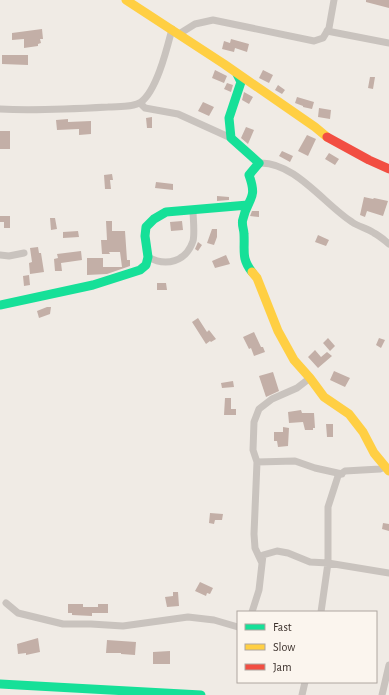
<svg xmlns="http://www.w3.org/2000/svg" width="389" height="695" font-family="'Alegreya Sans',sans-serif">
<rect width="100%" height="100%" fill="#f0ebe5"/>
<!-- building -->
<path fill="#c3afa7" d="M366,0H389V8L366,2Z
M42,29L43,39H40L41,43L38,44V46L24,48V39L12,40V33Z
M231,39L249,44L247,52L235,48L234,52L222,49L224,41L230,43Z
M2,55H28V65L2,64Z
M215,70L227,76L224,83L212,78Z
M263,70L273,75L269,83L259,78Z
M370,77H375L373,89L368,88Z
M227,83L233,85L231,92L224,89Z
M278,85L285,90L282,94L275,90Z
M244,92L253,97L249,104L242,100Z
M297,97L314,102L312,109L303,107V106L295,103Z
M203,102L214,107L209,116L198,111Z
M319,108L331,110L330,119L318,117Z
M152,117V128H147L146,118Z
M68,119V122L91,121V134L79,135V129L57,130L56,120Z
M246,127L254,130L248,144L241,138Z
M0,131H10V149H0Z
M307,135L316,139L308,156L298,151Z
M282,151L293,156L290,162L279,156Z
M329,153L339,159L335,165L325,159Z
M112,174L113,180H110L111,189H105L104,175Z
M156,182L173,184V190L155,188Z
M217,196L229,197V200L217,201Z
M364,197L373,199L374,198L388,201L383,216L367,211L365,217L360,215Z
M252,211H259V217L250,216Z
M0,216H10V228H4V222H0Z
M50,218H55L57,229L51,230Z
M106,221H112V231H125L127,260H130V266L107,274L87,275V258H103V267H122L120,252H109L110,254H102L101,240H107Z
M182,221L183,230L171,231L170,222Z
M212,229H217V237L214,245L207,243Z
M78,231L79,237L63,238V232Z
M318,235L329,240L326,246L315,242Z
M198,242L202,245L198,251L195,249Z
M38,247L39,253H41L44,272L30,274L29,263L32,262L30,248Z
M81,251L82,260L61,263L62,271H55L54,259L58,258L57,254Z
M226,255L230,264L215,268L212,261Z
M29,275L30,285L24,286L23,276Z
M157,283H166L167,290H157Z
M47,307H51L50,314L39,318L37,311Z
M198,318L207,332L209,330L216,339L211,342L210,341L206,344L192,322Z
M254,332L261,347H263L265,352L254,356L251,348L249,349L243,337Z
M328,338L335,346L330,351L323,343Z
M379,338L385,340L381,348L376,345Z
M315,350L321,357L327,352L332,356L318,368L308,357Z
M334,371L350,378L345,387L330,380Z
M273,372L279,391L266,397L259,376Z
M233,381L234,387L222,388L221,383Z
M225,398H231V409H236V415H224Z
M301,410L302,413H314L315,428H313V430H305L303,422L289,423L288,412Z
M326,424H333V437H327Z
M283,427L289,428L288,446L278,447L277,441H274V432H283Z
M210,513L223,514L222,520H215L214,524L209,523Z
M383,523L389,524V531L382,529Z
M200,582L213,588L210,594L207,593L206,596L195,591Z
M173,592H178L179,606L167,607L165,597L173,596Z
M68,604H83V607H98V604H108V613H92V616L72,615V613H68Z
M38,638L40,652L26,655V653L18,654L17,644Z
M107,640L136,642L135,655L121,654V653H106Z
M170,651V664H153V652Z"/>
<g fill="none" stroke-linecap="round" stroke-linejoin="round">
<!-- street -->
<path stroke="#c9c3be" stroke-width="7" d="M327,31L389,43
M179,34L195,24L213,20L314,41L323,38L329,28L334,0
M140,103L145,108L178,114L231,138
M0,109C36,111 72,109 108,107C117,106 133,108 141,102C157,90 167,48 172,29
M259,163C294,161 325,205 352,222C359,227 367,228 374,233C380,236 384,240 389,244
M0,255L9,256L24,253
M148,257C166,267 186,262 193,241C195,233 193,218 193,210
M257,462L295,461L315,468L342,474
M262,563L255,548L254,534L257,462L253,450L254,422L259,409L272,399L297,388L310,378
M6,603L18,613L63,624H91L123,626L188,617L214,620L238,627
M252,612L259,590L263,555L277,551L288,553L310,562L328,563L389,573
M321,612L328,563V507L338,476L345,471L380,469L385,467
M302,695L305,682
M382,695L389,665"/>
<!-- fast -->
<path stroke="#16e098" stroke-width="9" d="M237,74L241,82L229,118L231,138L259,163L249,175C258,200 248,197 243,219C241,224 244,229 244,234C245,251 241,258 252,272
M0,305L93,285L140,270L146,265L148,257L145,236L146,227L154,219L166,212L248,205
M0,684L201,695"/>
<!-- slow -->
<path stroke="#ffcf43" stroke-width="9" d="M126,0L224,64L315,127L327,137
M252,272L257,278L278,331L294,360L310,378L324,397L349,414L363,432L374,453L389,471"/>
<!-- jam -->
<path stroke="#f24e42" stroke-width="9" d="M327,137L369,160L389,169"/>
</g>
<!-- legend -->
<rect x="237" y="611" width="140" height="72" fill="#fbf5ee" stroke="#aea6a0"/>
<rect x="245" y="624" width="20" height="6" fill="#16e098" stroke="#aea6a0"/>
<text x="273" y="631" font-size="12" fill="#3b302b">Fast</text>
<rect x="245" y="644" width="20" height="6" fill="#ffcf43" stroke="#aea6a0"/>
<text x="273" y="651" font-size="12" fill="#3b302b">Slow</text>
<rect x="245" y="664" width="20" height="6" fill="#f24e42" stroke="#aea6a0"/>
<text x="273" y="671" font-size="12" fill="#3b302b">Jam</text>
</svg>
